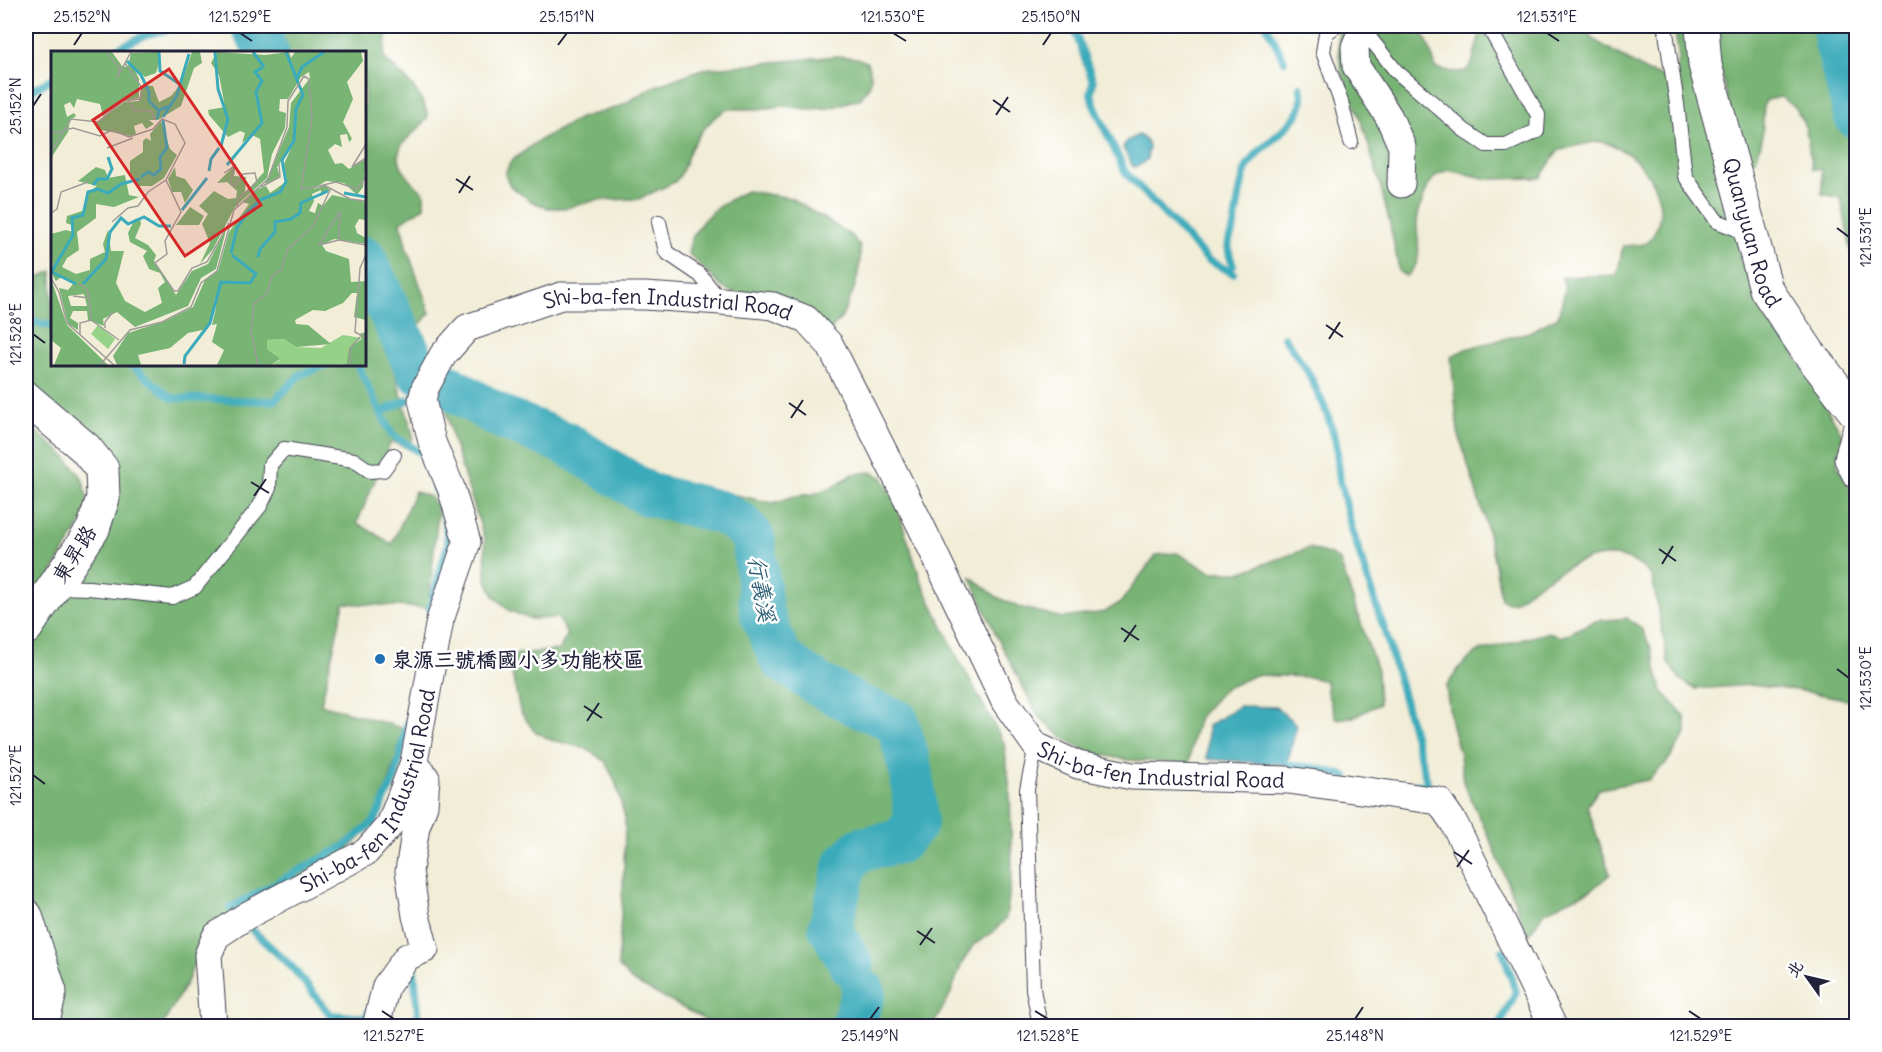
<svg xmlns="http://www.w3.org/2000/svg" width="1882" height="1052" font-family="Delius,'LXGW WenKai TC',sans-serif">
<rect width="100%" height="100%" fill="#fff"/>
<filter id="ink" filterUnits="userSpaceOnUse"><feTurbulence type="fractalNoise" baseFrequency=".0167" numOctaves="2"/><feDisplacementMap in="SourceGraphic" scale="12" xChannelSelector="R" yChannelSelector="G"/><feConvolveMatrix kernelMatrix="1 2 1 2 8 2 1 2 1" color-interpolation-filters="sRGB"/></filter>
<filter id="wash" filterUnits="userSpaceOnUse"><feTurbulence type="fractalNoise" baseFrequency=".008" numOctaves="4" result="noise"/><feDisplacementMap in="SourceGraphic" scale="24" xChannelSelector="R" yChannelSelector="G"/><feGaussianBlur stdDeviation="1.35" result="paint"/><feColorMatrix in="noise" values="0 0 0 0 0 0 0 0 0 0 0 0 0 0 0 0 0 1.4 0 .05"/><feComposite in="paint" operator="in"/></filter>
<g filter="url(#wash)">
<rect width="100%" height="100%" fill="#f1edd7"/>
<!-- forest -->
<path fill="#78b474" stroke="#4d6b58" stroke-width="1.5" d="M240,26H383L387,30L384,58C404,78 420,88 428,116C422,128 414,131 405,141C388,159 410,181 424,193V207L401,222L406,246L430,313L417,328L396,376L413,435L410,449L391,442L357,523L392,544L415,491L432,498L438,512L428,608L344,603L321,704L405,729L384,798L367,831L344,854L197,954L189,978L162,1026H52L57,988L26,893V646L90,550L111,500L26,387V283L52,271V364H364V52H248Z
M1338,26H1416L1427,41L1436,68L1454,72L1466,71L1472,63L1482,26H1582L1594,40L1648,72L1665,77L1676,71L1679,59L1674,26H1692L1732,201L1741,263L1843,436L1837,464L1856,500V703L1840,698L1796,690L1751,685L1696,689L1688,685L1680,679L1668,663L1652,577C1613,529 1551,574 1514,602H1507L1501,599L1495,564L1484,517L1458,432L1451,357L1466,349L1529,332L1558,317L1565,290L1562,277L1617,275L1623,246C1630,245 1641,246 1646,243C1653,238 1656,230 1658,223C1668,190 1636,150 1603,142C1594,140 1569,148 1558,151L1540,178L1489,179L1448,170C1444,172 1438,174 1435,177C1427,184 1417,213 1417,224C1417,244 1425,262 1406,276L1399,272C1392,225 1379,179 1365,133C1358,109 1344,87 1340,63C1338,51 1339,38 1338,26Z
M1710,26H1856V276L1841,198L1822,194V169H1812L1806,129L1796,108L1781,97L1767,100L1764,104L1762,139L1756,159L1749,161L1741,155Z
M837,56L857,58L867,62L871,74L870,85L861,98L830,108L808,109L783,106L759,109H727L715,117L701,132L691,148L681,174L675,182L639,199L597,200L566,208H548L531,201L510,186L505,174L510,162L538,141L580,118L619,107L653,87L702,69Z
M747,191L791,198L852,236L860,247V263L855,287L842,317L830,331L723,288L688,253C693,221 720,203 747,191Z
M453,377L470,380L491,398L612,447L661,479L773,503L795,496L814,494L834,486L853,474L871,472L882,477L896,504L921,581L958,658L1004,743L1010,789L1012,874L1006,919L991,934L973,945L961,965L951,993L936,1020L929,1026H713L698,1016L632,981L618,966L624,867L625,818L616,784L605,761L585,748L551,740L534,731L520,711L509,659L517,654L559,650L567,635L558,618L531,619L510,611L494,596L486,578L485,540L453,441L445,406Z
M26,423L64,455L82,477L90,508L26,617Z
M1309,548L1331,555L1340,561L1377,671L1379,704L1354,717L1336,719L1327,692L1326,681L1309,677L1255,675L1224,689L1199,717L1193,738L1189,764L1128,760L1087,752L1061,736L1038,716L995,633L970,576L997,597L1018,607L1063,618L1105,612L1121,602L1156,555L1177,553L1211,572H1242Z
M1627,618L1641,628L1651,648L1662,691L1685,716L1686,734L1667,762L1648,780L1599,789L1587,806L1610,874L1591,890L1544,912L1528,936L1493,846L1463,782L1460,755L1451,722L1446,687L1459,668L1477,652L1549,632L1561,637L1595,621Z"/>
<!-- water -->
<path fill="#3baaba" stroke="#2e667a" stroke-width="1.5" d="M1138,135L1145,139L1149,146L1147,159L1139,166L1133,167L1123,148L1125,142Z
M1239,706L1276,707L1297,725L1287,765L1207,759L1208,726Z"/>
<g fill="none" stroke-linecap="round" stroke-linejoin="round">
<!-- stream -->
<path stroke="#3baaba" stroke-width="8" d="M1073,26L1093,81L1091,93L1093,103L1125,172L1208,260L1233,273
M1267,26L1284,61
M111,52L147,34L184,26
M26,90L34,89L52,79
M1233,265C1228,253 1226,243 1233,231C1237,214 1240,180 1247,167C1261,140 1313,122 1300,87
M26,320L52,326
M1284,337L1308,372L1327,413L1336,442L1340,480L1352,530L1387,638L1428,785H1411
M130,364L172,398L274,401L300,375L327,364
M357,364L392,435L423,454L445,513L448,544L430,609
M381,412L408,400
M1287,765L1315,768L1346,776
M230,908L343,847L374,822L395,778L408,721
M253,931L292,967L331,1015L367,1018L369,1012
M414,971L419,1021
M1499,1026L1516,992L1503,951"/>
<!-- river -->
<path stroke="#3baaba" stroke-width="44" d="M253,26L267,52
M1834,26L1836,42L1856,117
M364,258L419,373
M448,386L499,416L567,444L647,494L723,513L741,524L753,538L762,615L781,659L819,685L861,707L897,721L912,774L916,823L899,842L861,849L846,863L830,928L852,966
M852,1026L864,993L863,991"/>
</g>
</g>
<g filter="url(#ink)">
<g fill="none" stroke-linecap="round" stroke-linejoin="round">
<!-- service casing -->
<g stroke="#414052" stroke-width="16">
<path id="service" d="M1336,26L1326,33L1323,52L1341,102L1351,142
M1665,26L1677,104L1685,176L1717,221L1747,233
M1361,27L1396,71L1464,130L1486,145H1506L1537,131L1538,115L1488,26
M659,222L666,252L700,275L720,300
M55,587L89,588L172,597L195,587L260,506L269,488L270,465L284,449L354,460L370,471L383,470L394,455
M1036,746L1027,789L1033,989L1040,1026"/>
</g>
<!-- minor casing -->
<g stroke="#414052" stroke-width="29">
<g id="minor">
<path d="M1363,28L1355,47L1356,66L1389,117L1402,147L1401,184"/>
<path d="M1856,430L1848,459L1856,475"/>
<path id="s1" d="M213,1026L208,955L216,936L246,916L366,852L390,825L414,762L440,620L467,542L451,488L432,442L422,400L425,388L443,355L467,328L561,296H645L721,301L773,306L806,319L830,345L921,526L1005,702L1036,746L1078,765L1132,776L1288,780L1439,801L1454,823L1553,1026"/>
<path d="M376,1026L386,986L407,957L425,949L416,916L409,871L416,827L424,805L426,778L414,762"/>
</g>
</g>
<!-- tertiary casing -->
<g stroke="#414052" stroke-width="35">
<g id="tertiary">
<path id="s2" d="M1702,26L1705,65L1766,289L1809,353L1856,413"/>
<path d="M26,398L85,448L102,469L103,498L93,529L26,628"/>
<path d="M26,916L50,992L44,1017L37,1026"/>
</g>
</g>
<!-- service -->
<use href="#service" stroke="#fff" stroke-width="14"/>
<!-- minor -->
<use href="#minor" stroke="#fff" stroke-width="27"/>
<!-- tertiary -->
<use href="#tertiary" stroke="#fff" stroke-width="33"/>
</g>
</g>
<!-- ticks -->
<path fill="none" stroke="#22223b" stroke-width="2" d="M240,33L252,41M893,33L906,41M1547,33L1559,41M74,45L82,33M558,45L567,33M1043,45L1051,33M993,100L1010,112M33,106L41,94M996,115L1008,97M456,179L473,190M459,193L470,176M1837,228L1849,237M1326,325L1343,337M33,334L45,343M1329,339L1340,322M789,403L806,415M791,418L803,400M251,482L269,493M254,496L266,479M1659,549L1676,561M1662,564L1673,546M1121,628L1139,640M1124,642L1136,625M1837,669L1849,678M584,706L602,718M587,721L599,703M33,775L45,784M1454,852L1472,864M1457,867L1469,850M917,931L935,943M920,945L932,928M382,1011L394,1019M1035,1011L1048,1019M1689,1011L1701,1019M870,1019L879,1007M1355,1019L1363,1007"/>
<!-- markers -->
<circle fill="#1f6fb2" stroke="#fff" stroke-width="2" cx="380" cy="659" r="6"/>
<g text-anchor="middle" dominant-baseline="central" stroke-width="5" stroke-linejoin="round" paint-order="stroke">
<!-- street labels -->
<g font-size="21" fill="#22223b" stroke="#fff">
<text stroke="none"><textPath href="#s2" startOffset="213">Quanyuan Road</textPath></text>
<text stroke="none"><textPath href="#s1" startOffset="1036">Shi-ba-fen Industrial Road</textPath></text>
<text transform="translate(74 554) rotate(-58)">東昇路</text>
<text stroke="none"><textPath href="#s1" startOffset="1792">Shi-ba-fen Industrial Road</textPath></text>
<text stroke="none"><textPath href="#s1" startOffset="316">Shi-ba-fen Industrial Road</textPath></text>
</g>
<!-- poi labels -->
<g font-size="21" font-weight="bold" fill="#22223b" stroke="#fff" text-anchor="start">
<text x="392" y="659">泉源三號橋國小多功能校區</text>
</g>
<!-- water labels -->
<g font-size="22" font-style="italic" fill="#2d5f74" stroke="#fff">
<text transform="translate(762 589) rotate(80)">行義溪</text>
</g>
</g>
<!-- overview -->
<g transform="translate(51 51)">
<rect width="315" height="315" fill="#f1edd7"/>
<path d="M47,274L64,288L57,298L40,283ZM292,284L311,287L298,296L295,314H220L229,309L216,298V289L233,288L245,296L270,297Z" fill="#95d287"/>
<path d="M0,1H61L71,15L77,16L80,2L107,1V15L105,22L94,26L83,17L88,28V47L72,50L52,65L49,53L26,48L23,57L19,51L13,54L16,66L23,62L25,65L19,69L17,81L0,107ZM141,1H149L151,12L143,17L130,55L107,69H98L103,73L95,78L91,72L83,75L85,83L79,85L46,78L45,72L73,51L88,50L91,34L102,35L108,51L120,45L130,33ZM166,1L214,4L238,1L240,7L244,1H310L312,10L296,31L302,48L292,71L301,88L298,91L296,83L289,84L291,96L284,93L277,99L284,113L291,112L298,118L315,108L312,136L306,144L293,132L275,130L262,138L275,135L279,139L270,145V139L261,143L263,150L258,160L264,162L267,152L272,155L281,144L315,151V169L308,168L304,175L306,182L315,187V193L283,188L271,194L275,200L298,208L300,231L315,230V269L303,266L306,242H301L292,252L274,260L262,259L244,269L245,273L257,274L280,293L245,296L233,288L216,289V298L229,308L220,314H166L173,299L161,291L166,273L161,274L165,257L163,245L164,258L156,278L137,282L119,297L87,304L90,314H66L62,305L77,282L114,270L142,256L154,229L167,220L178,181L198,153L191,151L204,139L215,135L219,142L236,130L233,113L242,93L226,116L229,126L214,133L238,76L240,52L259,27L258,21L250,26L237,48H229L228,60L235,62L234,77L221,103L216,127L184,156L162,198L149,213L159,192L151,173L157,163L148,155L163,140L177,148L185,147L186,140L176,131L166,132L185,113L183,125L195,126L194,142L213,121L209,88L201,84L191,92L194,82L189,80L177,86L158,64L157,59L174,56L168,24L160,12ZM110,70L119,98L126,104L113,127L101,135H88L79,121V110L92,101V90L95,87L100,90L99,83ZM45,116L54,119L57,127L74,124L78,144L88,146L63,156L45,153V167L26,181L28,199L16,207L11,216L25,223L39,219V208L54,201L52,193L57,179L60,200H73L65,232L74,250L94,261L111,252L107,237L114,231L109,222L98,218L92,205L96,200L79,191L77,182L84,168L89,167L90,173L84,187L97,194L105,204L103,210L125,244L141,220L157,213L176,175L165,218L150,227L137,255L84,276L66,261L52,268L53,275L37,269L36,260H22L19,267L27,272V279L17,273L8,237L17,239L22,233L10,226L5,230L2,225L0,183L15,179L22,181L21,174L15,172L16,165L34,159L38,141L46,135L27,130ZM33,243L36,255H20L17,245ZM124,116L125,125L134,128L142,139L134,152L130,141H121L117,128ZM139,156L153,165L148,174H125ZM0,228L16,274L57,314H3L10,297L0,289ZM315,281V314H295L298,296L311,288L308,283Z" fill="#78b474" fill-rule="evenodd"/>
<path fill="none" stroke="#3baaba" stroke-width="3" d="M108,1L109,20L130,34M164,1L167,38L177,68L170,95M202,1L213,16M76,10L90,24L98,41V50L107,59M245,29L251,16L273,1M112,66L126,44L138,3M106,68L108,59L119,55M176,114L211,72L205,41L211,30L204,21L212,16M158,120L160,108L168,97M90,126L97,121L103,124L110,118L109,106L116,97L112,69M42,134L47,128H56L61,118L57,106M293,142L315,146M131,159L156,127M180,202L186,177L196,162L209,149L229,141L235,131L231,109L243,90L245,58L252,44L235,1M207,206L209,198L224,181V171L240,168L249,162L250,152L277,140M1,221L25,233M0,222L22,184L21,167L32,164L37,141L47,138L57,142L70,133L89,128M32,233L55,208L59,181L70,167L77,173L93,166L108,175H120M133,313L134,305L159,272L170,231L199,232L205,223L181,204"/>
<path fill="none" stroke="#9e9c99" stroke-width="1.5" d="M56,3L69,17L66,27L74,12M78,50L83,59L100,60L104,69M0,83L22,77L49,85L61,79L78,86L102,78L111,68L124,73L134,92L115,129L130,161L114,190L116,203L104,212L123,240H127L141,217L156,211L178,172M315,93L301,116L315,107M56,97L82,87M0,101L20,68L47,71L72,50L89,48L91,37L74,12L80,1M173,122L182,116L180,132L183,135L192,123L204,122L206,131L187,148L186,156M268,135L285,131L306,138L315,125M210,136L229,126L228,113M289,160L268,194L288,189L315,194M0,162L6,158L10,141L37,131M61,171L77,157L87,155L97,141L115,129M288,189L289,162M315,204L309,217L304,281L315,287M0,227L8,241L16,272L63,314M27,232L36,238L38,247M22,245L38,247L40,269M54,277V271L62,261M29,285V272L40,269L68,289M49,314L79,279L111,271L140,256L150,232L166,220L183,159L217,128L236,76L237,50L253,25L258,28L261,68L250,138L275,135L299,148L315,150M207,314L200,280L203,253L216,242L221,225L231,218L236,199L262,175L280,137M299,314V297L309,286"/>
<path fill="#d62828" fill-opacity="0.15" stroke="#d62828" stroke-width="3" d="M118,18L210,154L134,205L42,69Z"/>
<rect width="315" height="315" fill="none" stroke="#22223b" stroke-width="3"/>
</g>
<!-- margin -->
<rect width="1882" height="1052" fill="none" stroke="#fff" stroke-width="66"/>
<!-- north arrow -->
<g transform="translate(1807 977) rotate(304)" stroke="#ffffff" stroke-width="4.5" paint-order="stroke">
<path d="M0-4.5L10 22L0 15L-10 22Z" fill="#22223b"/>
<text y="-9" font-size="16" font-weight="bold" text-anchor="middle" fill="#22223b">北</text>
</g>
<rect x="33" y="33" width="1816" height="986" fill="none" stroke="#22223b" stroke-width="2"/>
<g font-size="15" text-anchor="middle" fill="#22223b">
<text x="82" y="22">25.152°N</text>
<text x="240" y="22">121.529°E</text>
<text x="567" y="22">25.151°N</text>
<text x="893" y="22">121.530°E</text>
<text x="1051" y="22">25.150°N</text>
<text x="1547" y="22">121.531°E</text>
<text transform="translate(16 106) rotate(-90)" y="5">25.152°N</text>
<text transform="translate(1866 237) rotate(-90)" y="5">121.531°E</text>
<text transform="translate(16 334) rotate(-90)" y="5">121.528°E</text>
<text transform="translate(1866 678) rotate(-90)" y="5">121.530°E</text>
<text transform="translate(16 775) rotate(-90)" y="5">121.527°E</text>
<text x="394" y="1041">121.527°E</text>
<text x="870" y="1041">25.149°N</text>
<text x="1048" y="1041">121.528°E</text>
<text x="1355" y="1041">25.148°N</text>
<text x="1701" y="1041">121.529°E</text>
</g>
</svg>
